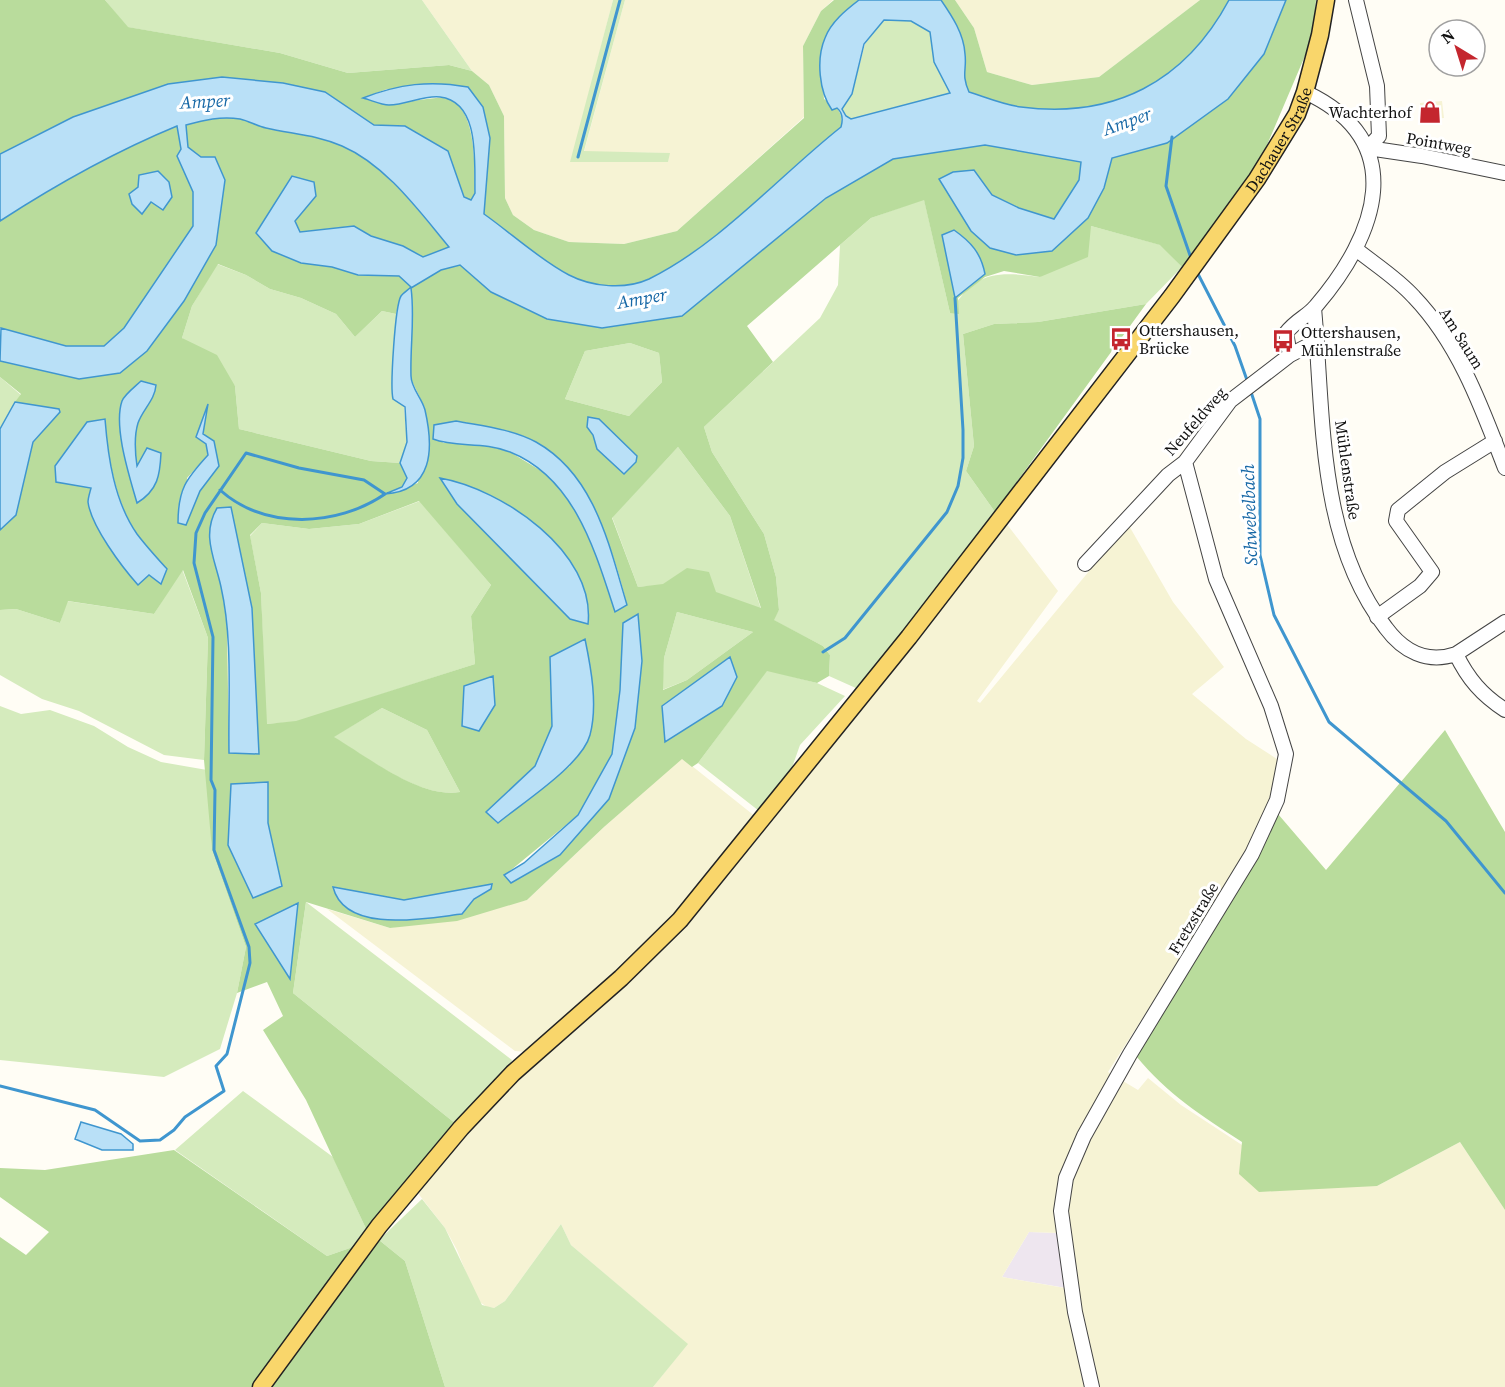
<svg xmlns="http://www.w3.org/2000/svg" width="1505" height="1387" font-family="'Source Serif 4',serif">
<rect width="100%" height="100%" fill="#fffdf5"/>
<!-- industrial -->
<path fill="#eee6ef" d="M1029,1232L1060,1233L1066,1288L1002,1277Z"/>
<!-- farmland -->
<path fill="#f6f3d4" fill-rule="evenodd" d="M422,0H613L571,162H668L669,153L584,152L625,0H833L821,11L803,46L804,117L677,231L624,244L569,242L534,230L513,215L505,198L504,116L489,85L472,71Z
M955,0H1200L1099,77L1032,85L987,72L974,28Z
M1442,101L1444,118L1421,120L1420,103Z
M1006,523L1058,591L977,701L980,703L1128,524L1173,602L1224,667L1192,694L1246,739L1280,761L1273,794L1252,847L1108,1072L1138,1090L1148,1078L1181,1105L1242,1145L1240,1165L1377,1186L1460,1142L1505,1210V1387H653L687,1344L571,1245L561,1224L505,1301L494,1308L487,1307L477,1300L457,1250L445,1228L417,1192L510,1086L645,964ZM1029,1232L1060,1233L1065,1288L1002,1277Z
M682,758L756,817L684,904L622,966L527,1052L515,1051L327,909L390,928L527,900L604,827Z"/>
<!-- green -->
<path fill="#d5ebbd" d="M105,0H422L472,71L449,65L348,73L280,53L127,27Z
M613,0H625L584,151L670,153L668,162H570Z
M884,19L911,21L930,32L934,62L950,93L851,119L846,116L842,109L852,94L865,44Z
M924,199L950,313C974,271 997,271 1040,277L1091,226L1161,245L1182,267L1146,304L1038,322L994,324L963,334L974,446L966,471L995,512L858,689L829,676L830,655L823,646L773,620L779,610L776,577L764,534L712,452L704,427L820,318L838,285L840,245L871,218Z
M217,264L246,275L270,289L301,298L336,314L355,337L382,311L396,314L407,442L400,463L371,461L239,429L235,386L182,338L192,306Z
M630,343L659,353L662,382L629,416L565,399L585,351Z
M0,377L21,395L0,429Z
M678,447L730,516L761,609C720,594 682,582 638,587L612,517Z
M420,501L491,585L471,616L475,664L296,722L266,724L261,593L250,536L262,523L309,529L359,524Z
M182,569L208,638L204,760L164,755L79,711L42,699L0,675V610L16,609L60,623L67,601L154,614Z
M677,612L753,632L687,680L662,690L664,658Z
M767,670L817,683L845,696L800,745L789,776L759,811L698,763Z
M0,706L21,714L50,710L94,726L128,747L161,762L207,770L212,850L246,947L237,993L220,1049L164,1077L0,1060Z
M382,708L427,730L460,792C420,799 368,758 333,737Z
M306,902L512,1060L508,1069L456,1124L293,993Z
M243,1091L333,1157L368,1233L350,1248L327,1256L175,1150Z
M422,1199L445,1228L482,1305L494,1308L505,1301L561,1224L571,1245L688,1344L653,1387H445L405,1261L379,1240Z"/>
<!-- forest -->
<path fill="#b9dc9c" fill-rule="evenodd" d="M0,0H105L128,27L280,53L348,73L449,65L472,71L489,85L504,116L505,198L513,215L534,230L569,242L624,244L677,231L804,118L803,46L821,11L834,0H859C820,30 819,53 824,99C836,107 844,111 841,127C780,175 719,245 649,279C625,290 592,287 569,275C539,259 511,234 484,214L490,138L468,87L387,89L363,98C396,107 404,101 436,98C479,94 474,167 475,193L471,200L464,197L447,151L405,126L374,125L325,92L283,83L222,77L168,84L73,117L0,154Z
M941,0H955L974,28L987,72L1032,85L1099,77L1200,0H1229C1185,82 1114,119 1021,107C1004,105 985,97 968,92C961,74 967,70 965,54C964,34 952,16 941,0Z
M1286,0H1316L1313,37L1253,178L1182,267L1160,245L1091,226L1088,257L1040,277L1004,271L985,277L958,298L959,314L950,313L924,200L871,218L747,326L773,362L704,427L712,452L764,534L776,577L779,610L774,620L823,646L830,655L829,676L817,683L767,671L698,763L692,767L682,759L604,827L527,900L457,921L390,928L306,902L293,993L456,1124L379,1240L405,1261L445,1387H0V1237L26,1255L49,1232L0,1197V1168L45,1170L174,1150L327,1256L350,1248L368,1233L306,1100L263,1030L283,1016L267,982L237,993L246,947L212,850L204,760L208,638L183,570L154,614L68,601L60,623L16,609L0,610V530L16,515L33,442L60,412L59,409L15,402L21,394L0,377V361L79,379L147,351L184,301L216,245L225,180L188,147L185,125C204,120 221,116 240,119C249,121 257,126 266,128C292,134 317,135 342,146C386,165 419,212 449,247L423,257L403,246L371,236L353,226L300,232L295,221L273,207L256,232L301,263L332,267L358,275L399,276L411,287L441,270L460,265L491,292L547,319L603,328L682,316L826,198L893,159L985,145L1081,162L1079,180L1054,219L1019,208L992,195L973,170L1016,255L1104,188L1111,158L1167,143L1264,54ZM218,264L246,275L270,289L301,298L336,314L355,337L382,311L396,314L401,295L411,288V379L425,408L418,483L388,493L402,487L407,478L400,463L371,461L239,429L235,386L217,355L182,338L192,306ZM630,343L659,353L662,382L629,416L565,399L585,351ZM142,381L156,385C155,400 143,409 138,423C129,447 139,472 147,495L138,502C129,480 114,425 123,401C125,394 136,386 142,381ZM207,408L203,435L219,466L200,491L186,525L187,478L208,455L206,444L196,437ZM105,419C108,457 115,501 137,534C146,546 157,558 167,569L161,583L149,575L138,584L107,544L88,501ZM456,421C482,426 512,429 536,442C588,470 614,551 627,605L595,552L574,507L548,475L510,452L476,443H443L434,425ZM593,435L636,462L624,474L598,449ZM678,447L730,516L761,608L716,592L709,572L687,568L663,584L638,587L612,518ZM441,478L570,619L457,504ZM419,501L491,585L471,616L475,664L296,721L267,724L261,593L250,535L262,523L309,529L359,524ZM222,588L259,754L229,752L227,628ZM677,612L753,632L687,680L663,690L664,658ZM550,657L570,766L497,823L487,812L535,766L552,726ZM620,690L635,728L560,855L505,875L578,815L612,754ZM382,708L427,730L460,792C420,799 368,757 334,737ZM268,782V823L282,886L231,785ZM334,887L404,900L491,889L474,899L462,914Z
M177,126L181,150L177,156L193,192V226L124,328L104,346H66L0,328V221C57,184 115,152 177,126Z
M1146,304L995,512L966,471L974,446L963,334L994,324L1038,322Z
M1445,730L1505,832V1210L1460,1142L1377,1186L1259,1192L1239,1174L1242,1142C1201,1115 1168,1095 1136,1056L1278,814L1326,870Z"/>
<!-- water -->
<path fill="#b9e0f7" stroke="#3f96cf" stroke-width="1.5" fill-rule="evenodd" d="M859,0H941C952,16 964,34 965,54C967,70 961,74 969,92C985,97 1004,105 1021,107C1114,119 1185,82 1229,0H1286L1264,54L1228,99L1167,143L1112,158L1104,188L1088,218L1052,251L1016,255L990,248L971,231L939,179L953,172L974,170L992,195L1019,208L1054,219L1079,180L1081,162L985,145L893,159L826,198L682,316L602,328L547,319L491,292L460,265L441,270L411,288C415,317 410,346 411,376C411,388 422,398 425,410C434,449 433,491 385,494L402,487L407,478L400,463L407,442L405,407L393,399C390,387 395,306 401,296C403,293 408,290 411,287L399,276L358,275L332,267L301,263L272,251L256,233L292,176L314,182L316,196L295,221L300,232L354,226L371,236L403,246L423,257L449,247C419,211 386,165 342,146C317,135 292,134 266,128C257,126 249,121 240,119C221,116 204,120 186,125L188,147L201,157H215L225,180L216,245L184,301L147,351L120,373L79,379L0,361L1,328L66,346H104L124,328L193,226V192L177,156L181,149L177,126C114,152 57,184 0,221V154L73,117L168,84L222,77L283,83L325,92L374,125L405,126L448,151L464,197L471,200L475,193C474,164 481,102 440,97C424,95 406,105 389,105C381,105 371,100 363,98C399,84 430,80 468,87L483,107L490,138L484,214C511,233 540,260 569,275C592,287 625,290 649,279C720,244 779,176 841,127C843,120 843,113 837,108L832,110C819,92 816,59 825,38C831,22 846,10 859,0ZM884,20L911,21L930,32L934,62L950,93L851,119L846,116L842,109L852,94L864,44Z
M158,171L169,182L172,197L163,210L151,202L142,214L132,204L129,194L138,187L139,175Z
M954,230C971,242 981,253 985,274L955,298L942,235Z
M141,381L156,385C155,400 143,409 138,423C134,436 135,452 137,466L147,448L161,453C160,475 158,490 137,503C130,478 113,427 122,401C125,394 136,386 141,381Z
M15,402L59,409L60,412L33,442L16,515L0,530V429Z
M208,404L203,434L214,441L219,466L200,491L186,525L178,523C178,489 186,479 208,455L206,444L196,437Z
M588,417L599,419L637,456L636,462L624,474L597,449L593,435L587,427Z
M105,419C108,457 114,501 137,534C146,546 157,558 167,569L161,584L149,575L138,585C122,567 91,526 88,502C88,498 90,492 91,488L56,482L55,466L87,422Z
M456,421C482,426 512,429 536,442C595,475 609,545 627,605L615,612C595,551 575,478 510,452C483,441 456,448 433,439L434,425Z
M440,478C502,489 596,552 588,624L570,619L457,504Z
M231,507L252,608L259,754L229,753C228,698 233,640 221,587C215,559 201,535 217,508Z
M638,614L642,661L635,728L609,799L560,855L511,883L504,875L524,863L578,815L612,754L620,690L623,623Z
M585,639C591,668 598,705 590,735C582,765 522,803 498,823L486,812L535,766L552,726L550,657Z
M730,657L737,677L722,706L665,742L662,706Z
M493,676L495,705L479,731L462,726L464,686Z
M268,782V823L282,886L253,898L228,845L231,784Z
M492,884L491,889L474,899L462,914C427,918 345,935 333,887L404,900Z
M298,903L290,979L255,924Z
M81,1122L121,1134L133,1144V1150H102L75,1139Z"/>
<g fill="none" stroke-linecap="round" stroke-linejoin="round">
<!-- stream -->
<path stroke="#3f96cf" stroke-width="3" d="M1172,137L1166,186L1192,261
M578,157L620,0
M1197,272L1235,346L1248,383
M1250,389L1260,419V555L1274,615L1329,722L1446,821L1505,893
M823,652L845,638L947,512L958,486L963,458V430L955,298
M0,1086L95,1110L140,1141L160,1140L174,1130L185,1117L224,1091L216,1066L227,1054L250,963L249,947L214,850L215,790L211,780L213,637L194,563L196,533L205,513L246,453L299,468L364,480L385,494C337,527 265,530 220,490"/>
<!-- minor casing -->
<g stroke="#444" stroke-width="16">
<path id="minor" d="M1356,0L1377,86L1379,136L1368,148
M1368,148L1422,156L1504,173
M1357,250C1376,265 1398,279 1414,297C1459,344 1482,408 1505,468
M1314,308C1324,415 1317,539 1386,628C1403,651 1427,664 1456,654C1468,679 1482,695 1505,710
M1290,355L1286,333C1297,319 1307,317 1316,306C1377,235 1411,141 1305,92
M1085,564L1168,475L1185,462L1230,401L1290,355L1317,341
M1377,617L1420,586L1432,572L1396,521L1398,510L1445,472L1495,441
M1456,654L1505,622
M1092,1387L1075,1312L1061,1211L1066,1178L1084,1136L1130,1054L1252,854L1277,800L1286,754L1271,706L1216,579L1185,462"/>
</g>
<!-- major casing -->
<g stroke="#222" stroke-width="19">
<g id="major">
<path id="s1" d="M261,1387L379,1226L461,1128L513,1073L621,978L680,920L909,637L1172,296L1257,179L1297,114L1305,92L1320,35L1326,0"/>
</g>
</g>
<!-- minor -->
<use href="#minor" stroke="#fff" stroke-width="14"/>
<!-- major -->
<use href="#major" stroke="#f9d66b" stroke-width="16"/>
</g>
<!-- icons -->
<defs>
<g id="shop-bare" transform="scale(1.8)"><path d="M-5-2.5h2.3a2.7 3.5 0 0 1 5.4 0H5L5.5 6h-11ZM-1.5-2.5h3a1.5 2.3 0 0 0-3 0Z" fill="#c4262e" stroke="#fff" stroke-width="2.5" paint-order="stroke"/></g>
<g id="bus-bare" transform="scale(1.8)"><path d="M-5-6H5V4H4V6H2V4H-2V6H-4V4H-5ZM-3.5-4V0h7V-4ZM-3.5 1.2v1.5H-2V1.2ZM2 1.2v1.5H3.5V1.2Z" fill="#c4262e" stroke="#fff" stroke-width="2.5" paint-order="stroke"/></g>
</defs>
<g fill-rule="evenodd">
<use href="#shop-bare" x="1430" y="112"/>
<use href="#bus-bare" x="1121" y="339"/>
<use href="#bus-bare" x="1283" y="341"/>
</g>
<g text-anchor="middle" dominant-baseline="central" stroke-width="6" stroke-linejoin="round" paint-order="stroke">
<!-- poi labels -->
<g font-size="16" fill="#111" stroke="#fff" text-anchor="start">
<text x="1412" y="112" text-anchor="end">Wachterhof</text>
<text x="1139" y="330">Ottershausen,<tspan x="1139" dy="18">Brücke</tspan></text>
<text x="1301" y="332">Ottershausen,<tspan x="1301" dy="18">Mühlenstraße</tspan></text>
</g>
<!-- street labels -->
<g font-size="16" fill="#111" stroke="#fff">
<text stroke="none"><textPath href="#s1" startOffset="1614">Dachauer Straße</textPath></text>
<text transform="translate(1439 143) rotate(10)">Pointweg</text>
<text transform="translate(1462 338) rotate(58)">Am Saum</text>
<text transform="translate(1195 421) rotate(-49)">Neufeldweg</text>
<text transform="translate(1348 470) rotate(82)">Mühlenstraße</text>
<text transform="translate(1193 918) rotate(-59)">Fretzstraße</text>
</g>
<!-- water labels -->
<g font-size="18" font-style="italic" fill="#1768a6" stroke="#fff">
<text transform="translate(205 101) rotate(-3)">Amper</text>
<text transform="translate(1127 121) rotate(-20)">Amper</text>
<text transform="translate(642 298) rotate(-10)">Amper</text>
<text transform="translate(1249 515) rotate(-92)">Schwebelbach</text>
</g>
</g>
<!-- north arrow -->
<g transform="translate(1457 48) rotate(322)"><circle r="28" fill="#ffffff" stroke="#a0a0a0" stroke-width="1.5"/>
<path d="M0-4.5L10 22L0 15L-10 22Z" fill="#c4262e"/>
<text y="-9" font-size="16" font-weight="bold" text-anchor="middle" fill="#111111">N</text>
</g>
</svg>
